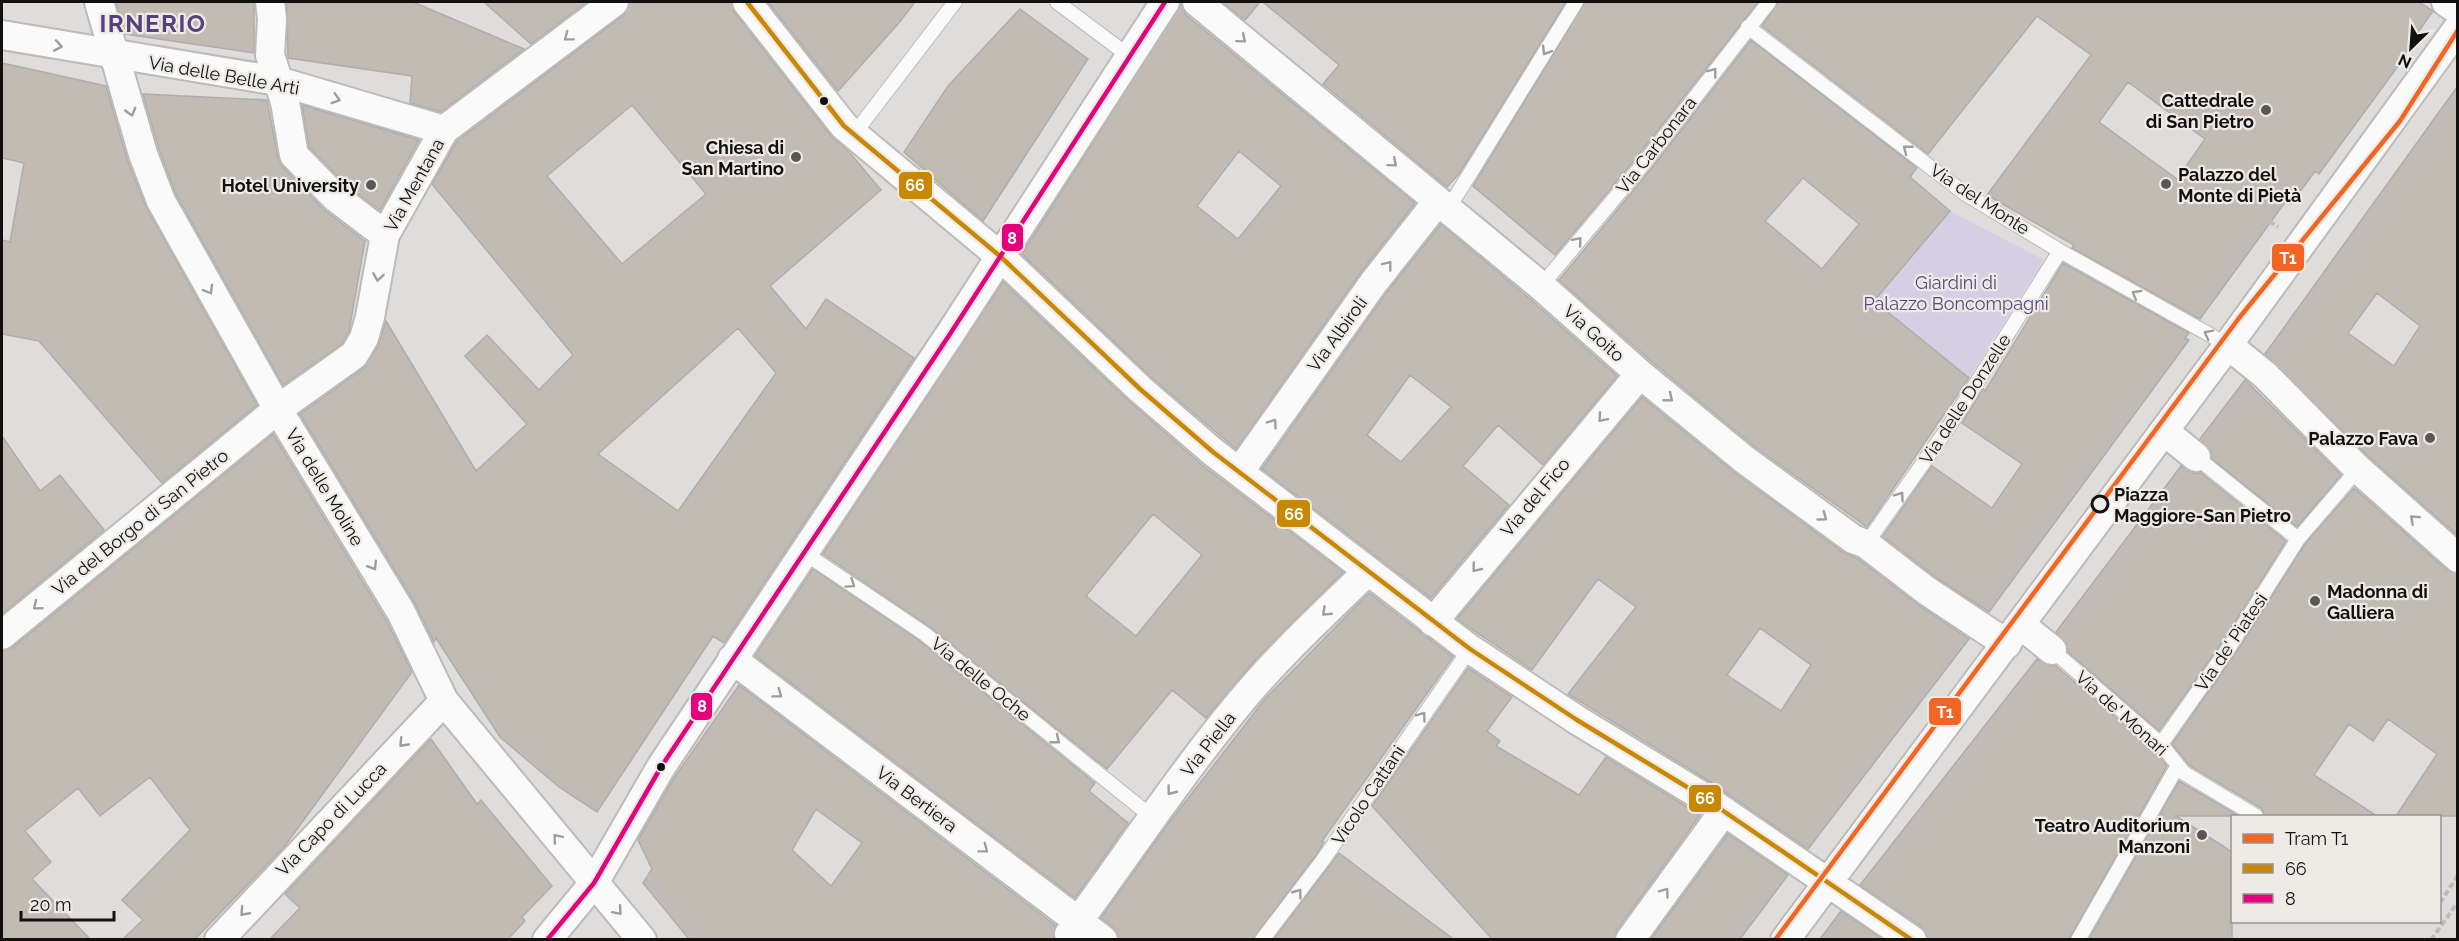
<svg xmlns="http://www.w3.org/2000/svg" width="2459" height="941" font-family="Raleway,sans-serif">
<rect width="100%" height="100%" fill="#dfdddb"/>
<!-- green -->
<path fill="#d4cfe2" d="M1950,211L2044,260L1969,378L1900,322L1848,332Z"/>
<!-- building -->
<path fill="#c1bbb4" stroke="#aeadab" stroke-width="1.5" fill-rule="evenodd" d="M116,2H254V53L125,34Z
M287,2H413L524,49L441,112L410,103L412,76L288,58Z
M484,2H587L531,44Z
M630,2H731L734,12L831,136L850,153L881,190L770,286L806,329L826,299L914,358L724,643L713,636L597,812L559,787L500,737L436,638L434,642L415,603L300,414L364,368L378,346L386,321L476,471L527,424L465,356L487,335L539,390L573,355L432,184L457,141L624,15ZM632,105L706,194L622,264L547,176ZM738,328L776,373L678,511L598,454Z
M768,2H915L898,24L838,91Z
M1222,2H1260L1245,20Z
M1263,2H1566L1459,174L1447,187L1323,84L1339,65Z
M1585,2H1758L1637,157L1555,255L1473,186Z
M1778,2H2419L2433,11L2409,45L2412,47L2319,174L2315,171L2291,204L2286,201L2200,319L2072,248L2074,245L1987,195L2091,55L2037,16L1928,154L1762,26ZM2128,82L2205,139L2177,179L2099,122Z
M1181,4L1186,15L1415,203L1361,272L1236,449L1151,377L1022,254ZM1239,151L1281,186L1238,239L1197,206Z
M1020,9L1088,59L983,221L904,152L948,86Z
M1751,40L1917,168L1910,177L1950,211L1874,301L1969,378L1867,527L1755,447L1651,361L1559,280L1651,169ZM1803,178L1859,224L1822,269L1765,221Z
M2,63L106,86L127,159L146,207L257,405L162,483L39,341L2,334V240L10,242L24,163L2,158Z
M2457,87V535L2369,457L2265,354ZM2377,293L2420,326L2394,366L2348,333Z
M143,94L267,100L278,158L282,166L323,209L365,241L349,331L342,344L283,385L176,194L159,149Z
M302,105L419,140L380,210L346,185L309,147Z
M1441,224L1530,299L1617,376L1543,465L1498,425L1463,466L1509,505L1431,598L1262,469L1387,292ZM1410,375L1451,407L1401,462L1367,435Z
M2063,263L2189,333L2185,338L2189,340L1989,612L1937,578L1883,536L1932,466L1992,508L2022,464L1962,423L1983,389L1985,391Z
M1003,282L1129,401L1202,465L1343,572L1256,659L1206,718L1172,690L1107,769L930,627L823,554ZM1153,514L1202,555L1136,636L1086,596Z
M2245,380L2341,475L2297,527L2212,459L2211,451L2200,439Z
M1642,397L1735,473L1843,552L1858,559L1917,604L1969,639L1808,849L1709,781L1568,694L1636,607L1598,579L1532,670L1457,619ZM1760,628L1811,665L1781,711L1727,675Z
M273,434L386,620L412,672L284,847L195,939H123L143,920L122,900L190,830L150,777L100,816L78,788L25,831L51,862L32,879L90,939H2V651L12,648Z
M2,436L40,491L60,475L104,530L2,614Z
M2181,466L2193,473H2201L2286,541L2223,641L2159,731L2068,652L2067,644L2056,632Z
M2354,488L2447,570L2457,574V816H2396L2437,754L2388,719L2373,741L2349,724L2314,775L2377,816H2265L2261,808L2190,766L2172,744L2237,651L2305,544Z
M813,569L920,641L1095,783L1089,791L1128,823L1075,898L755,656Z
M1369,593L1453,657L1322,841L1324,842L1316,855L1253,939H1119L1113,927L1101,918L1165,828L1265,699Z
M2037,659L2049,666H2056L2154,750L2167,766L2069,939H1928L1921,926L1860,885Z
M1468,668L1512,697L1487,731L1500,741L1496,746L1579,795L1606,757L1700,815L1617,930L1614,939H1492L1372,806Z
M739,685L1055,925L1054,939H689L643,883L652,869L638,840L674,778ZM816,809L862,843L831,886L792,850Z
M431,739L477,804L481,800L552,886L522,917L525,921L508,939H270L300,908L285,894Z
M2179,781L2239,816H2176L2232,852V939H2089Z
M1728,834L1788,875L1740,939H1651Z
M1339,853L1453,939H1274Z
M1841,911L1882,939H1820Z"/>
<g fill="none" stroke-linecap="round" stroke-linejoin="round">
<!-- lane casing -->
<g stroke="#bcbbb9" stroke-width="16">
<path id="lane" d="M1057,2L1129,56
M1748,27L1964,193L2060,251L2228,345
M854,134L955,2
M1448,209L1576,2
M1541,286L1644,163L1769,2
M2196,457L2298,539
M1866,544L1950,425L2060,251
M803,552L925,634L1152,817
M2052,650L2161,744L2184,773L2256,816
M2161,744L2230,646L2298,539L2358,469
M1262,940L1323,860L1470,649
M2078,940L2177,767"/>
</g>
<!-- street casing -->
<g stroke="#bcbbb9" stroke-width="32">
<path id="street" d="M99,2L143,154L161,201L283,418L401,612L444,701L642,940
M270,2L272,19L270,55L285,102L294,155L335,197L385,235
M747,2L844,126L1001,257L1140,389L1213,452L1470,649L1577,720L1700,795L1912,940
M1197,2L1541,286L1640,374L1745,460L1853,539L1866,544L1927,591L2007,644
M2446,2L2458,10
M2,35L278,81L444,130
M2228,345L2265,375L2358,469L2458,558
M2164,431L2196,457
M1240,471L1374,282L1438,201
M1433,622L1640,374
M2021,625L2052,650
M2,635L278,409L354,355L364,338L370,317L385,235L444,130L614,2
M732,659L1103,940
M1069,934C1125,858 1177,779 1237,706C1277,657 1323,615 1368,571
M219,940L444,701
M547,940L594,883L661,767L950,334L1165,2
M1630,940L1724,811
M1785,940L2228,345L2458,28"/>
</g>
<!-- path -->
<path stroke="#bebdbd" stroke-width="4" stroke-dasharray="6 3" stroke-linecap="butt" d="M2198,305L2263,217L2278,227
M2279,348L2458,98
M2214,433L2244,394
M1989,596L2176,341
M2070,625L2179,481
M1811,836L1953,644
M648,875L657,890L654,896
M1872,878L2035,672
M657,890L698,940
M2440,903L2458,875
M1730,940L1773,882
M1828,940L1838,926
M2431,940L2458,902"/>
<!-- lane -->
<use href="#lane" stroke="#fafafa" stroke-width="14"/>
<!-- street -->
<use href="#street" stroke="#fafafa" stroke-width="28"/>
<!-- bus-1 casing -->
<g stroke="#eeebe6" stroke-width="9">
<path id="bus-1" d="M747,2L844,126L1001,257L1140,389L1213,452L1470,649L1577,720L1700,795L1912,940"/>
</g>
<!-- bus-2 casing -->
<g stroke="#eeebe6" stroke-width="9">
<path id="bus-2" d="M547,940L594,883L661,767L950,334L1165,2"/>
</g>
<!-- bus-1 -->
<use href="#bus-1" stroke="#c98803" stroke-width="4.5"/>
<!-- bus-2 -->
<use href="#bus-2" stroke="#e5007d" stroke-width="4.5"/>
<!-- tram-1 casing -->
<g stroke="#eeebe6" stroke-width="9">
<path id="tram-1" d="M1775,940L2239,318L2400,121L2458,30"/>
</g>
<!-- tram-1 -->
<use href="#tram-1" stroke="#f26522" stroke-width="4.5"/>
</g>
<!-- one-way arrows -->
<defs><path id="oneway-chevron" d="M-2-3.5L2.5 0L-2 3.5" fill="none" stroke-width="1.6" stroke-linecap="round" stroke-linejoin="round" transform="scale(1.5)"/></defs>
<g stroke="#9d9d9c">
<use href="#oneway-chevron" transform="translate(568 37) rotate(143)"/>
<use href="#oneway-chevron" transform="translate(1242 39) rotate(40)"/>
<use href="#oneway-chevron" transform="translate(58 46) rotate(10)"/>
<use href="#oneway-chevron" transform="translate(1546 51) rotate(121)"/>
<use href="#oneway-chevron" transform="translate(1713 72) rotate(-52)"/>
<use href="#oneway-chevron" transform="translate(336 99) rotate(16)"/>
<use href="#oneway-chevron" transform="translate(131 112) rotate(75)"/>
<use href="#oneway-chevron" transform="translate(1907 149) rotate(-142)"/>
<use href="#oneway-chevron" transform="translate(1393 163) rotate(40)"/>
<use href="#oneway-chevron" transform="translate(1578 241) rotate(-50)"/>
<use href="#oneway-chevron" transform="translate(1388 265) rotate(-52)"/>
<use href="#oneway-chevron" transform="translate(378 277) rotate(99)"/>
<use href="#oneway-chevron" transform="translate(209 290) rotate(60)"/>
<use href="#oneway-chevron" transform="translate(2136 294) rotate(-150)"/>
<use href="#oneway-chevron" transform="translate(2208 334) rotate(-153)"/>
<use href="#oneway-chevron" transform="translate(1669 398) rotate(39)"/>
<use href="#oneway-chevron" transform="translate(1602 418) rotate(131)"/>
<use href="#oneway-chevron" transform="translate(1273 423) rotate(-55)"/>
<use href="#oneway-chevron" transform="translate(1900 496) rotate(-55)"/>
<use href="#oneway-chevron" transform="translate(1823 517) rotate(36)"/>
<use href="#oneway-chevron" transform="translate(2414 519) rotate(-138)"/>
<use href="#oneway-chevron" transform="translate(373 566) rotate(58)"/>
<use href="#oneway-chevron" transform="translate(1476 568) rotate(129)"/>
<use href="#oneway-chevron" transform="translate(851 584) rotate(34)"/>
<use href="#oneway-chevron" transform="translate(37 606) rotate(141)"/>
<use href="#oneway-chevron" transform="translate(1326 612) rotate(136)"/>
<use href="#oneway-chevron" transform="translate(778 694) rotate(37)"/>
<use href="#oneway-chevron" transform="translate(1422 716) rotate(-54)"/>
<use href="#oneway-chevron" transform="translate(1056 740) rotate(39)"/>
<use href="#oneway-chevron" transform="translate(403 743) rotate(134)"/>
<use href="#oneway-chevron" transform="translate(1171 791) rotate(127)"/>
<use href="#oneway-chevron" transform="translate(557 838) rotate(-130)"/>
<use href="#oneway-chevron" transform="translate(984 849) rotate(37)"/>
<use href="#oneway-chevron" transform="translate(1665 892) rotate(-54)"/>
<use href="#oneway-chevron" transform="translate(1298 893) rotate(-53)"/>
<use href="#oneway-chevron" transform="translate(618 911) rotate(49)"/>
<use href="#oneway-chevron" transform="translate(244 912) rotate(132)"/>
</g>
<!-- markers -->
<g fill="#12110f" stroke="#eeebe6" stroke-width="2">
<circle cx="824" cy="101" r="5"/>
<circle cx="661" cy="767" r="5"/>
</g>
<g fill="#5a5856" stroke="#eeebe6" stroke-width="2">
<circle cx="2266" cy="110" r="6"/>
<circle cx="796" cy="157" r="6"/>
<circle cx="2166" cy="184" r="6"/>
<circle cx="371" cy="185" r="6"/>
<circle cx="2430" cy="438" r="6"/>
<circle cx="2315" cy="601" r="6"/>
<circle cx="2202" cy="835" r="6"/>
</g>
<circle fill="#eeebe6" stroke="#12110f" stroke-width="3" cx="2100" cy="504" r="8"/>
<g text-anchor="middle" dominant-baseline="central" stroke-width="4.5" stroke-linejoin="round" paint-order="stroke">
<!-- street labels -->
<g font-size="18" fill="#12110f" stroke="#eeebe6">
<text transform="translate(224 75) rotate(10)">Via delle Belle Arti</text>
<text transform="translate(1656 145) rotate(-52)">Via Carbonara</text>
<text transform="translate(414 185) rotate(-61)">Via Mentana</text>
<text transform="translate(1980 199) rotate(33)">Via del Monte</text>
<text transform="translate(1594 333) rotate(42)">Via Goito</text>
<text transform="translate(1337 334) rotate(-54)">Via Albiroli</text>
<text transform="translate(1965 399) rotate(-57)">Via delle Donzelle</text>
<text transform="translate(325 487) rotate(59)">Via delle Moline</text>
<text transform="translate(1535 497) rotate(-50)">Via del Fico</text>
<text transform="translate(140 522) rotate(-39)">Via del Borgo di San Pietro</text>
<text transform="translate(2231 642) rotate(-56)">Via de' Piatesi</text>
<text transform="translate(981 679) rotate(39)">Via delle Oche</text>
<text transform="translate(2122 713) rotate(42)">Via de' Monari</text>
<text transform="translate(1208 744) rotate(-52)">Via Piella</text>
<text transform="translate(1368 795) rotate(-56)">Vicolo Cattani</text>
<text transform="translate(917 799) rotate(37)">Via Bertiera</text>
<text transform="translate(331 819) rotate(-46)">Via Capo di Lucca</text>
</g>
<!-- poi labels -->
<g font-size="18" font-weight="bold" fill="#12110f" stroke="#eeebe6" text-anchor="end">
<text x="2254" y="100">Cattedrale<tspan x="2254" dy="21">di San Pietro</tspan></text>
<text x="784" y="147">Chiesa di<tspan x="784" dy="21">San Martino</tspan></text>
<text x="2178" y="174" text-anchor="start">Palazzo del<tspan x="2178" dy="21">Monte di Pietà</tspan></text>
<text x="359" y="185">Hotel University</text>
<text x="2418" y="438">Palazzo Fava</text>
<text x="2327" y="591" text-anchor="start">Madonna di<tspan x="2327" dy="21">Galliera</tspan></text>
<text x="2190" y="825">Teatro Auditorium<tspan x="2190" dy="21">Manzoni</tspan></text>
</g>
<!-- park labels -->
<g font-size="18" fill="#57477d" stroke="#eeebe6">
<text x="1956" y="282">Giardini di<tspan x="1956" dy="21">Palazzo Boncompagni</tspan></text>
</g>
<!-- stop labels -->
<g font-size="18" font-weight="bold" fill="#12110f" stroke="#eeebe6" text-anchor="start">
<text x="2114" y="494">Piazza<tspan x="2114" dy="21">Maggiore-San Pietro</tspan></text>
</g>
<!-- district labels -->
<g font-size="24" font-weight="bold" letter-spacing="1.5" fill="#53407d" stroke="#eeebe6">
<text x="153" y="23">IRNERIO</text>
</g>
</g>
<g stroke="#eeebe6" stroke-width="2">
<rect x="898" y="171" width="35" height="29" rx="6" fill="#c98803"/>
<rect x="1001" y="223" width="23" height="29" rx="6" fill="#e5007d"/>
<rect x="2271" y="243" width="34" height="29" rx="6" fill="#f26522"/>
<rect x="1276" y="499" width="35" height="29" rx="6" fill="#c98803"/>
<rect x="690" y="692" width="23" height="29" rx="6" fill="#e5007d"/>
<rect x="1928" y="697" width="34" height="29" rx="6" fill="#f26522"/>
<rect x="1688" y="784" width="34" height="29" rx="6" fill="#c98803"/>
</g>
<g font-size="16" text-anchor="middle" font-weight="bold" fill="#fff">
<text x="915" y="191">66</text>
<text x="1012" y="244">8</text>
<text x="2288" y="264">T1</text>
<text x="1294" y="520">66</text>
<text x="702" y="712">8</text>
<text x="1945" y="718">T1</text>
<text x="1705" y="804">66</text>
</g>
<!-- border -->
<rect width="2459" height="941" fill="none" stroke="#12110f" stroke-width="6"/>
<!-- legend -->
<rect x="2231" y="815" width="210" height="108" fill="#eeebe6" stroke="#969490" stroke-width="1.5"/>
<rect x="2243" y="834" width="30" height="9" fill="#f26522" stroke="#969490" stroke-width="1.5"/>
<text x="2285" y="845" font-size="18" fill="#12110f">Tram T1</text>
<rect x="2243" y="864" width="30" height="9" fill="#c98803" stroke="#969490" stroke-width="1.5"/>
<text x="2285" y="875" font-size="18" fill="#12110f">66</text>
<rect x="2243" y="894" width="30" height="9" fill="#e5007d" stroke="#969490" stroke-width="1.5"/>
<text x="2285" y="905" font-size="18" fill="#12110f">8</text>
<!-- north arrow -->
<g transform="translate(2411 48) rotate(205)" stroke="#eeebe6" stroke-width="4.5" paint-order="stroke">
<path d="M0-4.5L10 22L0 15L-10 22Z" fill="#12110f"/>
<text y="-9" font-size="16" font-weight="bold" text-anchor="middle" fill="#12110f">N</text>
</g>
<!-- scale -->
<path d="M21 911v9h93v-9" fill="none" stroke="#12110f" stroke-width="3"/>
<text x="30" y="911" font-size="18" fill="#12110f" stroke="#eeebe6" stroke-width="4.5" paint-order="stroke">20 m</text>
</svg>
